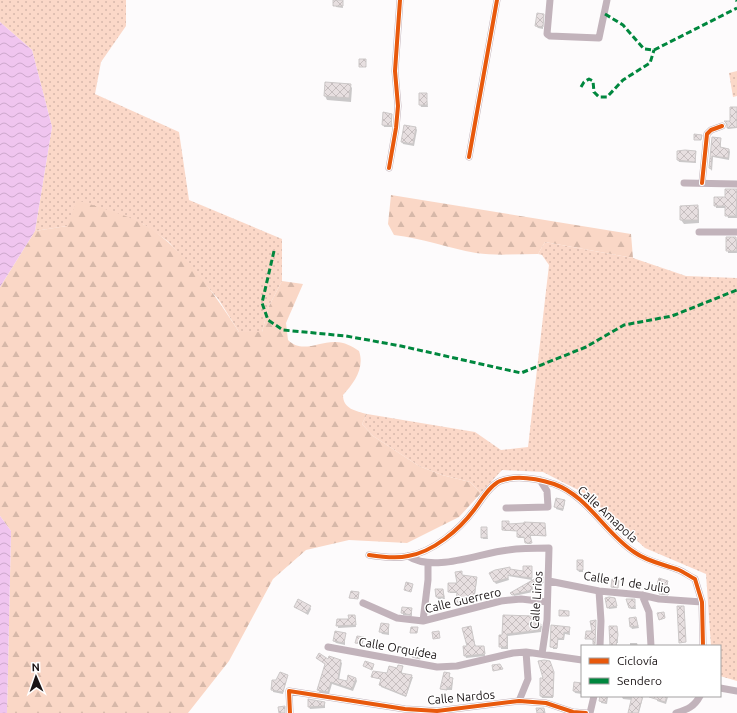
<svg xmlns="http://www.w3.org/2000/svg" width="737" height="713" font-family="Ubuntu,sans-serif">
<defs>
<pattern id="grass-dots" width="8" height="8" patternUnits="userSpaceOnUse"><rect width="8" height="8" fill="#fbd8c8"/><path d="M2 2h.1M6 6h.1" fill="none" stroke="#d7b8ab" stroke-width="1.8" stroke-linecap="round"/></pattern>
<pattern id="forest-firs" width="22" height="20" patternUnits="userSpaceOnUse"><rect width="22" height="20" fill="#fad7c6"/><path d="M5 1l3.5 6h-7zM16 11l3.5 6h-7z" fill="#d6b8a9"/></pattern>
<pattern id="water-waves" width="16" height="10" patternUnits="userSpaceOnUse"><rect width="16" height="10" fill="#f0c5ef"/><path d="M0 5q4-4 8 0t8 0" fill="none" stroke="#cda8cc"/></pattern>
<pattern id="building-cross-hatch" width="8" height="8" patternUnits="userSpaceOnUse"><rect width="8" height="8" fill="#e7dfe0"/><path d="M0 0l8 8M0 8l8-8" fill="none" stroke="#c6bebf"/></pattern>
</defs>
<rect width="100%" height="100%" fill="#fdfbfc"/>
<!-- grass -->
<path fill="url(#grass-dots)" d="M0,0H126V26L101,62L95,94L179,132L189,200L282,239V281L269,306L262,332H239L219,300L169,242L143,224L67,226L35,231L52,127L32,50L0,22Z
M737,71V96L733,97L729,73Z
M545,242L633,258L686,276L737,278V681L720,676V646H711L706,574L645,548L586,494L543,472L502,470L481,493L470,482L442,475L419,466L373,436L362,424L367,414L475,432L501,450L528,447L549,265L542,255L538,254Z"/>
<!-- forest -->
<path fill="url(#forest-firs)" d="M391,195L631,234L633,258L545,242L538,254C517,254 496,256 476,253C448,248 422,238 394,235L388,224Z
M77,200C97,207 125,214 143,224C181,245 216,296 239,332H262L269,306L282,281L303,284L286,323L288,340C302,354 319,341 336,342C344,342 352,346 359,351C365,368 354,383 343,395C343,409 356,411 367,414L362,424L373,436L419,466L442,475L470,482L481,493L459,517L407,543L349,540L306,550L273,579L229,661L188,713H7L11,531L0,516V287L35,231L67,226Z"/>
<!-- water -->
<path fill="url(#water-waves)" d="M0,22L32,50L52,127L35,231L0,287Z
M0,516L11,531L7,713H0Z"/>
<!-- shadow -->
<path fill="#0003" d="M334,0H342L343,8L336,7Z
M543,15V29L538,28L536,26Z
M350,85L352,88L351,102L327,100L325,96Z
M426,94L428,107H421L420,104Z
M737,108V128L728,129L725,122H731Z
M392,114V127H384L383,124Z
M416,128L417,130L414,146L403,144L402,142Z
M713,138L720,139L721,148L729,149L730,152L729,160L713,157L712,171L710,168Z
M695,152L696,163L679,162L678,160Z
M736,190L737,218H728L726,208H716L715,198H726Z
M697,206L699,210V223L684,224L681,220Z
M727,238H736L737,253H728Z
M557,500L564,501L565,503L563,511L556,509Z
M509,525H545L546,536H530L531,544H527L525,538H518V531H504Z
M486,528L488,539H483L482,537Z
M583,561V572H579L578,570Z
M531,567L532,580L508,576L509,580L496,584L490,574L510,570L524,572Z
M461,572L463,577H476L477,579L474,604L458,603V593H450L449,591L458,584Z
M543,575V585L532,584L533,592L514,596L512,593Z
M668,582L667,589L658,584Z
M443,590L445,599H438L437,597Z
M615,599L617,608L609,609L608,607Z
M634,600L636,609H631L630,607Z
M295,607H310L311,609L308,615Z
M403,608L412,609V616L403,615Z
M355,616L356,627L338,628V620L350,621Z
M534,617V624L542,626L541,632L508,636V649H501L502,636Z
M636,618L639,628L632,629L631,627Z
M595,621L596,623L595,645L594,641L587,638L593,633Z
M389,625V635L382,634L380,631Z
M569,628L570,635L565,634L564,640H558L557,649H553V633Z
M617,629L618,643H616V646H611Z
M471,630L476,647H484L485,656L466,658L465,655Z
M345,634V645L336,643L334,641Z
M630,643H637L638,646H630Z
M317,658L340,661L342,663L339,680L347,682L356,678L357,681L353,691L332,684L329,694L320,693L318,690L326,665Z
M550,662L554,675L553,698H542L541,696L544,679Z
M402,667V674L413,677L406,697L381,687L382,680L372,677L374,672L387,674Z
M450,674V678L453,681L452,690H442L441,688Z
M286,677L283,694L273,692V681H277Z
M582,684V694L575,693L574,691Z
M601,696H643V697L639,713H629L632,700L623,699L622,697H608L607,704L601,703Z
M657,696H684V697H668L666,704L657,701Z
M325,703V708L310,709L309,707Z"/>
<!-- building -->
<path fill="url(#building-cross-hatch)" stroke="#ccc8c8" d="M333,0H343V6H333Z
M537,13L544,14L543,27L535,26Z
M359,59H366V67H359Z
M325,82L351,84L349,98L324,96Z
M419,93H427V105H419Z
M730,107H737V127L727,128V124L724,121H730Z
M383,112L392,114L391,126L382,125Z
M404,125L416,127L413,144L401,142Z
M694,134L702,135L701,140H694Z
M712,137L721,138L720,147L729,149L728,158L712,156L711,169L709,168Z
M685,150L696,151L695,162L677,160V151Z
M725,189H737L736,216H725V206H714V197H725Z
M698,205V220H680V206Z
M726,237H736L737,251H726Z
M556,498L565,500L563,509L554,507Z
M502,521H509V524L524,523V522L545,523L546,536L530,535L532,543H525L524,537H517V531L502,530Z
M481,527H487V537L481,538Z
M577,560H583V570H577Z
M523,566H532V578L508,575V578L494,582L489,573L495,570L510,567V569L523,571Z
M462,571V575L477,577L473,603L456,602L457,592H448V583H457L455,572Z
M543,574V583L532,582V590L512,595L510,593Z
M659,578L668,581L666,587L657,584Z
M612,579L619,580L618,588L611,587Z
M406,582L413,584L411,592L404,590Z
M435,589H443L444,597H436Z
M661,589L669,592L668,595L659,594Z
M351,591L359,592L358,599L349,598Z
M609,597L615,598L617,606L607,608L605,598Z
M298,599L311,606L306,613L294,607Z
M626,599H635V607L629,608Z
M677,606H684L686,642L679,643Z
M402,607L412,608L411,615L401,613Z
M559,610L569,611V616H559Z
M664,612L665,618L659,620L657,613Z
M348,615H355L356,625L336,626L337,619H349Z
M503,615L534,616V623L541,624L540,630L507,634V647H499V635H502Z
M636,617L638,626L630,627L629,618Z
M596,620L595,644H593V639H585L586,631H592L590,621Z
M381,623L389,624L388,633L379,632Z
M551,625L570,627L569,633L564,632L563,639L558,638L557,648L550,647Z
M471,626L475,646H484L485,654L464,656L463,646H467L462,628Z
M609,626H617L618,635L616,646H610Z
M411,627H418L417,633H410Z
M335,631L346,633L344,643L333,641Z
M439,631L440,638L433,639L432,632Z
M357,636L364,637L362,644L355,643Z
M367,640L373,641L372,648L366,647Z
M319,653L328,659L329,656L341,660L338,679L347,681L348,675L356,678L352,689L331,682L328,692L317,690L325,664L316,658Z
M413,653L421,654L420,659L412,657Z
M544,660L550,661L554,672L553,697L540,696V678H543L538,661Z
M365,661L374,664L372,670L363,666Z
M500,664L503,669L493,671L492,665Z
M398,665L403,666L401,673L412,675L406,696L379,685L381,679L371,677L373,671L387,673L389,666L397,668Z
M280,672L288,675L283,692L271,690L272,680H276Z
M444,672L450,673L449,677L453,678L451,688L447,687V690L440,689Z
M574,682L582,683V692L573,691Z
M600,696H607L606,703L599,701Z
M632,696H643L638,713H628Z
M649,696H667L665,702L649,697Z
M308,699L325,702L324,706L308,707Z
M285,706V713H279L278,707Z
M536,708H544L545,713H537Z"/>
<g fill="none" stroke-linecap="round" stroke-linejoin="round">
<!-- minor -->
<path stroke="#c2b3bb" stroke-width="7" d="M550,0L547,34L550,36L599,38L607,0
M469,157L497,0
M389,168L396,128L398,106L395,71L400,0
M684,183L737,184
M702,183L707,134L711,130L722,126
M699,232H737
M506,508L548,507L547,491L540,480
M369,555C382,557 396,559 408,556C433,552 459,530 474,510C481,501 489,486 500,481C516,475 538,479 554,484C588,496 605,533 634,552C648,562 663,564 679,570C684,572 689,576 695,579L702,602L703,646
M408,556C434,573 479,553 508,550C522,548 535,548 549,548L547,620L542,654
M549,581L599,591L642,595L659,599L702,602
M599,591L601,621L600,646
M642,595L649,612L651,646
M363,603L397,618L423,621L501,601L521,599L547,602
M423,621L428,580V564
M328,647L437,667L457,666L513,653L526,652L582,660
M720,688L737,691
M519,701L528,679L526,652
M290,713L289,691L405,709L437,711L519,701L546,703L573,712L586,713
M590,713L594,696
M676,713C688,709 694,707 700,696"/>
<!-- quiet -->
<path stroke="#00873e" stroke-width="3" stroke-dasharray="6 3" stroke-linecap="butt" d="M736,0L737,1
M605,14L623,25L644,49L654,50L737,8
M581,87L584,82L589,79L593,81L594,92L599,97H607L623,80L650,63L654,50
M274,251L262,303L268,320L283,330L346,336L401,346L521,373L586,347L624,325L672,316L737,290"/>
<!-- cycleway casing -->
<g stroke="#fff" stroke-width="6">
<path id="cycleway" d="M469,157L497,0
M389,168L396,128L398,106L395,71L400,0
M702,183L707,134L711,130L722,126
M369,555C382,557 396,559 408,556C433,552 459,530 474,510C481,501 489,486 500,481C516,475 538,479 554,484C588,496 605,533 634,552C648,562 663,564 679,570C684,572 689,576 695,579L702,602L703,646
M290,713L289,691L405,709L437,711L519,701L546,703L573,712L586,713"/>
</g>
<!-- cycleway -->
<use href="#cycleway" stroke="#e8590c" stroke-width="4"/>
</g>
<g text-anchor="middle" dominant-baseline="central" stroke-width="3" stroke-linejoin="round" paint-order="stroke">
<!-- street labels -->
<g font-size="12" fill="#191314" stroke="#fff">
<text transform="translate(608 514) rotate(43)">Calle Amapola</text>
<text transform="translate(627 582) rotate(9)">Calle 11 de Julio</text>
<text transform="translate(463 600) rotate(-13)">Calle Guerrero</text>
<text transform="translate(536 600) rotate(-86)">Calle Lirios</text>
<text transform="translate(398 648) rotate(10)">Calle Orquídea</text>
<text transform="translate(461 697) rotate(-5)">Calle Nardos</text>
</g>
</g>
<!-- legend -->
<rect x="581" y="645" width="140" height="52" fill="#ffffff" stroke="#a3a1a1"/>
<rect x="589" y="658" width="20" height="6" fill="#e8590c" stroke="#a3a1a1"/>
<text x="617" y="665" font-size="12" fill="#191314">Ciclovía</text>
<rect x="589" y="678" width="20" height="6" fill="#00873e" stroke="#a3a1a1"/>
<text x="617" y="685" font-size="12" fill="#191314">Sendero</text>
<!-- north arrow -->
<g transform="translate(36 677) rotate(358)" stroke="#ffffff" stroke-width="3" paint-order="stroke">
<path d="M0-3L7 15L0 10L-7 15Z" fill="#191314"/>
<text y="-6" font-size="11" font-weight="bold" text-anchor="middle" fill="#191314">N</text>
</g>
</svg>
